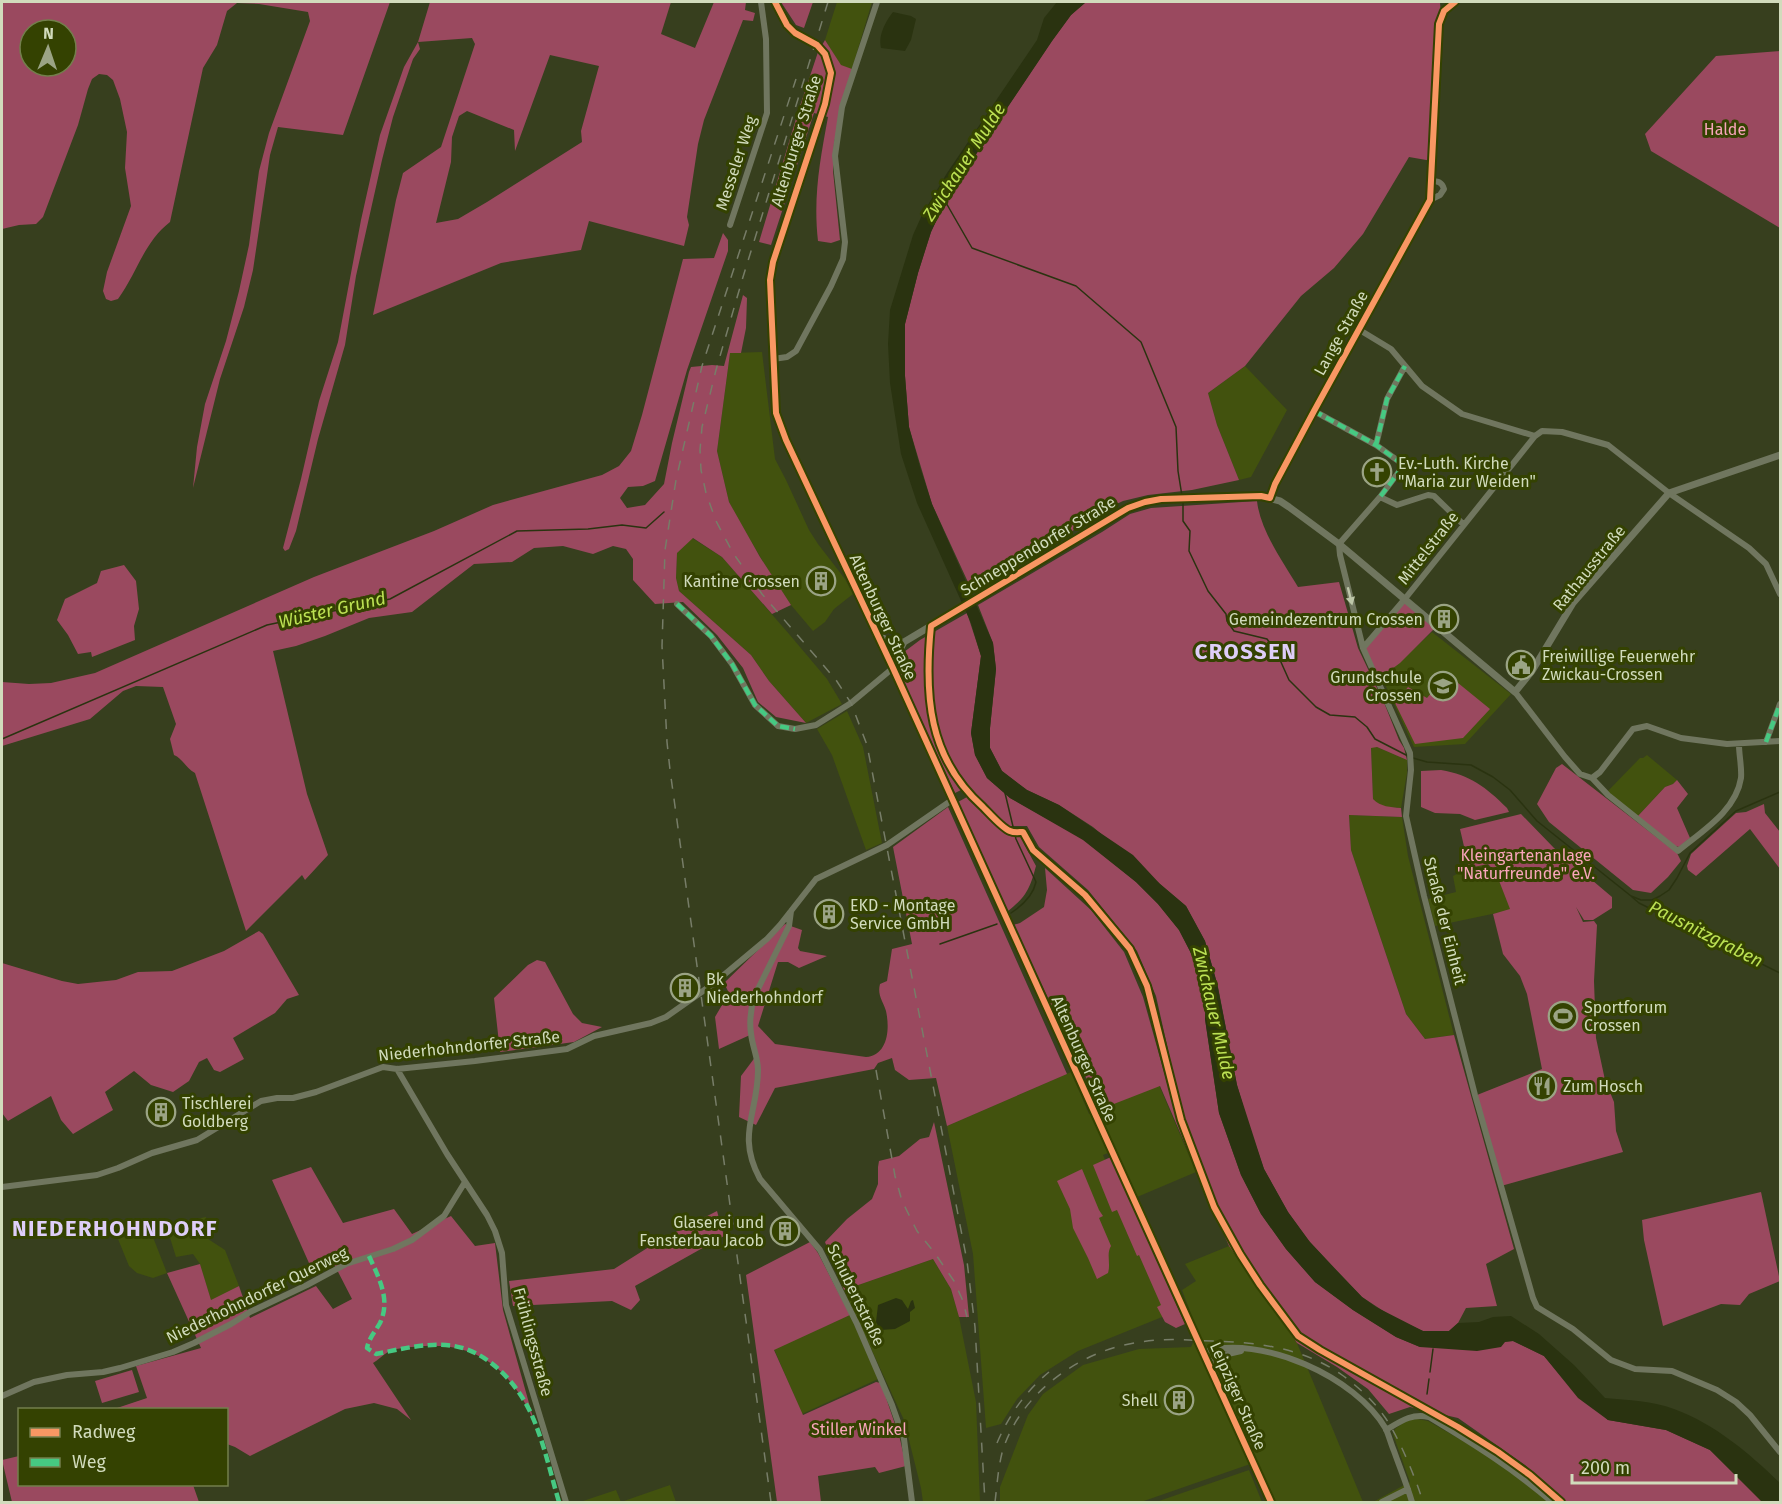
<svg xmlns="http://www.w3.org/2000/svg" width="1782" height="1504" font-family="'Fira Sans',sans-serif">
<rect width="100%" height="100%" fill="#373f1e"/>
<!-- built -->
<path fill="#42520e" d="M837,2H872L852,69L841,66L825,40Z
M762,352L775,459L786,480L809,530L818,544L845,579L853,594L834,609L825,622L813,631L791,605L772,577L738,519L729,502L717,451L730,353Z
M1245,366L1287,410L1251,477L1239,480L1217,425L1208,393Z
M692,538L722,557L789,634L827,679L842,704L806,723L769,681L751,655L679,591L676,578L677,553Z
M1432,632L1511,694L1465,744L1414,747L1382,678Z
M847,711L863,747L882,843L866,850L832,755L817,729Z
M1371,747H1377L1407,760V773L1401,808L1386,807L1377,804L1373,799Z
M1647,755L1677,780L1673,784L1665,787L1637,817L1607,792L1640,758H1643Z
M1349,815L1402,817L1408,856L1454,1035L1425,1039L1406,1014L1351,850Z
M1487,864L1496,873L1511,910L1435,926L1428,899L1456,892L1453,876L1469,868Z
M1071,1072L1089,1114L1159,1085L1196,1172L1130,1200L1108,1153L1103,1155L1172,1313L1078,1351L1040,1375L1017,1399L1001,1424L986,1428L973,1254L947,1126Z
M206,1217L208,1239L225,1250L239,1286L211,1301L200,1264L193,1254L176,1257L166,1225Z
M149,1227L167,1273L153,1278L137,1273L129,1266L118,1239Z
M1229,1246L1297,1343L1363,1502H1275L1256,1462L1141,1502H1000V1487L1028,1415L1043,1394L1083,1365L1139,1349L1191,1347L1198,1332L1182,1290L1196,1281L1185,1264Z
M933,1259L951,1289L959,1317L976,1402L980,1502H923L921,1488L904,1420L844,1290Z
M850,1315L878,1379L802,1414L774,1349Z
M1417,1419L1428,1421L1491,1457L1549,1502H1373L1410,1482L1393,1434L1395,1429L1406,1421Z
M1249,1470L1262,1502H1156Z
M670,1485L676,1502H580L616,1490L621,1502Z"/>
<!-- green -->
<path fill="#9a495f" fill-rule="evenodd" d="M2,2H390L343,135L278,127L270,155L253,270L244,307L220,379L193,488L197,447L205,404L226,341L239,291L249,245L259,171L269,133L310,21L308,12L259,4L237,3L227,11L217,45L203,68L170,222C144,242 137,273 118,299L111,301L106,299L103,291L107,272L131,206L125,168L127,132L120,99L113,80L107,75L99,74L92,79L88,89L78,125L43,217L36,224L19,225L2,229ZM30,30H66V66H30Z
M430,2H671L661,34L695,48L714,2H746L745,10L755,13L753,21L743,20L704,120L698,144L687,217L689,225L684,246L589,221L581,250L501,263L373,315L396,200L403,173L441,147L475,44L472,38L418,42L420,49L413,59L393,117L382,160L356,276L345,345L318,439L296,531L289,549L285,551L283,548L301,479L319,401L338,342L361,220L380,135L404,67L418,42ZM550,55L599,66L581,131L582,142L487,202L458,219L436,223L451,162L452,137L459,116L467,111L514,130L515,151Z
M781,2H813L804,28L796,25Z
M1086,2H1440L1441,17L1436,59L1432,161L1409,157L1363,234L1334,268L1301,296L1245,366L1208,393L1217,425L1239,480L1192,490L1148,495L1123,501L1104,510L1085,523L973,593L932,504L909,427L905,376V324L918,273L931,232L948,196L1052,41L1071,15Z
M825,40L841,65L852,69L834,143L833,171L840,240L831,243L818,241C813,197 820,160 828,117L814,113L771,245L759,242L798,112L818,52Z
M1780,51V228L1651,151L1645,134L1716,56Z
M723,233L728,240V251L687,370L655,481L643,486L628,487L620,498L627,508L645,505L664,484L672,443L689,372L691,367L712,365L724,366L743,295L747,298L746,328L741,353H730L717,451L729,502L760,557L791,605L772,614L722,557L693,538L677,553L676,578L679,591L751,655L769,681L806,723L776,717L758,702L743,668L717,635L683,602L655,604L633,580V559L626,549L613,546L593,554L563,546L534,548L512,562L474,564L412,612L369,618L325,636L296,646L273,651L307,794L328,855L305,880L302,875L246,931L195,773C186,768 182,758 174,755L170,739L176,724L163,687L136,686L123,691L90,719L2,746V682L29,684L51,683L95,673L314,577L434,531L493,505L602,475L619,466L631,451L642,415L683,259L714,258Z
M1257,501C1260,530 1283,562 1298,587L1339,582L1358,648L1385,705L1399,740L1404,748L1407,760L1377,747L1371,748L1373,799C1381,807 1390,807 1401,808L1402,817L1349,815L1351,850L1406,1014L1425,1039L1454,1035L1514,1249L1486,1264L1497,1306L1466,1308L1458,1323L1449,1331H1423L1394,1318L1362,1297L1308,1240L1288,1212L1264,1169L1249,1126L1237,1085L1218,987L1205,941L1186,906L1093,827L1059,805L1027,790L1002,771L990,748V728L996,669L993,643L978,605L1102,532L1130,514L1151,508Z
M124,565L136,581L139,609L134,626L135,640L92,657L91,652L78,654L68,635L57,620L65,599L97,583L101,571Z
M1404,600L1436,627L1400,663L1377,680L1363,648Z
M967,613L981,656L971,733L975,755L987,778L1010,798L1083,839L1136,882L1158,904L1179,930L1194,959L1206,1000L1205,1019L1219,1113L1241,1175L1261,1214L1286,1249L1315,1282L1353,1310L1396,1337L1420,1347L1513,1341L1544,1356L1561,1376L1608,1420L1666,1430L1710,1450L1763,1502H1566L1525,1465L1458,1418L1410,1407L1389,1414L1368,1389L1337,1367L1297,1343L1229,1246L1160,1086L1101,1109L1013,925L1020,923L1044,907L1047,890L1045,868L1091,910L1124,952L1143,997L1167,1083L1175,1081L1156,996L1137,951L1088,890L1039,847L1027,826H1007L967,787L955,793L899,671L904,652L920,640Z
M1447,674L1490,709L1463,738L1415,744L1395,703L1408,687L1427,698Z
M1562,764L1677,853L1681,861L1668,877L1651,893L1633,890L1549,822L1537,804L1556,768Z
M1441,770C1470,775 1486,787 1507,808L1509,812L1475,820L1460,814L1435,813L1421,807V771Z
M1677,780L1688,794L1677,808L1690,838L1679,847L1675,846L1637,817L1665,787L1673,784Z
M967,797L1007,835L1022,837L1024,844L1036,866C1030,888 1027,896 1008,911L958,802Z
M1764,804L1765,813L1780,832V869L1750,829L1696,876L1688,870L1687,866L1691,854L1736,813L1746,812Z
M948,807L1067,1074L947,1126L936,1078L909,1080L895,1070L892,1058L878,1063L874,1069L775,1088L756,1125L739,1117L741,1076L756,1056L750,1035L719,1049L715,1017L729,993L724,983L785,924L802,930L798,948L800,951L827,956L799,968L788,962H778L758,1026L775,1044L866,1057C888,1055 890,1029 886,1011C883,1001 877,995 880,984L887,981L892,949L912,944L893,847Z
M1521,814L1554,848L1612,897V908L1593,920H1584L1576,907L1583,922L1594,921L1597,925L1594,981L1596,1038L1605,1080L1614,1102L1616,1131L1623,1152L1501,1186L1477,1095L1542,1069L1527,994L1520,976L1503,954L1493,914L1510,909L1496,873L1488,864L1469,868L1460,829Z
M259,931L263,934L299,995L287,999L275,1013L233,1038L244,1059L220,1072L214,1070L207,1058L199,1062L189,1081L173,1092L151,1085L134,1071L105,1092L113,1110L73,1134L61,1120L51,1096L8,1121L2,1113V963L62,981L78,984L116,980L138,972L172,971L224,951Z
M537,960L545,962L573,1014L582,1023L602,1027L574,1042L500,1052L494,998L528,965Z
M934,1122L964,1265L969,1317H959L951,1289L933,1259L844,1290L825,1242L847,1219L872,1199L878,1184V1167L879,1161L899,1156L920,1139L929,1137Z
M1111,1157L1185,1324L1176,1328L1165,1322L1157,1307L1161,1305L1139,1255L1137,1256L1117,1210L1112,1212L1093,1165Z
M311,1167L343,1223L394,1209L412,1234L451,1216L475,1246L495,1243L503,1310L534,1421C512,1372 480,1343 425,1346C414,1347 398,1347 388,1352C383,1355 378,1360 373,1363L411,1420L397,1409L374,1403L345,1409L250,1456L235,1447L227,1444L226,1410H111L147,1398L136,1366L201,1348L167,1273L200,1264L211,1300L239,1286L250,1318L316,1286L333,1309L352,1299L333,1262L313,1272L272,1180Z
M1082,1169L1099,1210L1103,1216L1099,1218L1111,1246C1106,1254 1111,1263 1108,1273L1097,1279L1088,1258L1073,1228L1070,1209L1057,1181Z
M1761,1192L1780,1281L1749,1294L1740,1305L1721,1304L1663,1326L1644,1240L1642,1220Z
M717,1211L724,1236L635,1286L640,1300L631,1310L612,1301L513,1306L509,1281L614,1269L660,1240Z
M810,1242L818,1253L850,1315L774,1350L803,1415L876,1382L881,1383L900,1439L906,1466L879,1473L875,1467L818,1476L821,1502H777L746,1275Z
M132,1370L139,1392L102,1403L95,1381Z
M19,1456L20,1484L193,1485L199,1502H12L2,1460Z"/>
<!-- water -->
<path fill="#2a3310" d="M1057,2H1086L1071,15L1052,41L948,196L931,232L918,273L905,324V376L909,427L920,467L932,504L993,643L996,669L990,728V748L1002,771L1027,790L1059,805L1133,855L1160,884L1186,906L1205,941L1217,983L1237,1085L1264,1169L1288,1212L1310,1242L1335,1269L1362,1297L1376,1307L1423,1331H1449L1458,1323L1479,1322L1493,1317L1511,1316L1539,1334L1574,1365L1605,1398C1628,1400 1653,1401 1674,1409C1715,1424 1749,1453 1780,1483V1502H1762L1710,1450L1666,1430L1608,1420L1578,1398L1544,1356L1513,1341L1505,1342L1501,1347L1477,1351L1420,1347L1396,1337L1353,1310L1315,1282L1286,1249L1261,1214L1241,1175L1219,1113L1205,1019L1206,1000L1194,959L1179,930L1158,904L1136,882L1083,840L1010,798L987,778L975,755L971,733L981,656L971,623L917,503L901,454L890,383L888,344L890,310L913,235L922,215L947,173L1037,40L1044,18Z
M893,12L911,16L916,19L911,40L905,51L881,48C878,36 885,22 893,12Z
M896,1298L902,1300L908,1309L911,1301L913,1300L915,1308L910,1312V1321L895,1329L880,1330L876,1322L878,1305Z"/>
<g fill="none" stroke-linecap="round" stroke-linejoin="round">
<!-- stream -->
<path stroke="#2a3310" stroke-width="1.5" d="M945,201L972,248L1076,286L1141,342L1176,427L1178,471L1182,496
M1183,500V521L1190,531L1189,551L1208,591L1226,614L1227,621L1234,631L1267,639L1276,651L1289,680L1316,707L1330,715L1355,717L1367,727L1375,739L1408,756
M2,739L267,625L390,599L517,531L588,529L622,525L646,528L664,512
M1413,758L1427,762L1471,765L1493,777L1510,790L1537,821L1631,896L1641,900H1652L1660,896L1669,890L1677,878L1690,853L1736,811L1780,792
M1005,793L1016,839L1036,882C1033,896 1023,905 1011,913
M1632,897L1639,903L1780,973
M940,944L997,924
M1430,1372L1433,1349
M1427,1394L1429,1379"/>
<!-- minor -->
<path stroke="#70765f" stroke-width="6" d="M730,225L767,113L766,39L761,2
M1358,329L1391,349L1422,386L1462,414L1535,436L1542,431L1562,432L1608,445L1669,493L1749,548L1766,564L1780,594
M773,359L787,357L796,351L831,286L843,259L845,242L835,156L842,107L877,2
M1314,411L1376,445L1404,465L1380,497L1339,544L1340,555L1363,648L1410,753L1411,770L1406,816L1424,896L1475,1095L1533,1298L1537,1307L1573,1329L1611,1360L1635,1369L1672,1371L1717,1390L1736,1402L1750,1415L1780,1452
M1376,445L1387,399L1405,366
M1380,497L1397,505L1428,495L1434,496L1464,525
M1270,498L1275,484L1314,411L1430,200L1431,181C1438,181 1442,182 1444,189L1440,195L1430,200
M677,604L711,636L732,664L755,705L778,726L795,729L816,725L851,703L893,668
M1363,648L1404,600L1535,436
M1515,692L1565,757L1580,774L1592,778L1600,772L1633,729L1647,726L1681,738L1727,744L1780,741
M1766,742L1780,704
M1592,778L1608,795L1678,851C1702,831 1736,811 1741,778C1742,768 1739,755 1739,745
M791,911L789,926L754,997C751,1009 749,1021 751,1033C752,1046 758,1057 758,1070C758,1113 736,1135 760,1179L820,1250L857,1324L892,1405L904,1439L912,1502
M397,1069L447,1154L487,1215L495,1231L502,1253L506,1305L566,1502
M2,1187L97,1175L118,1168L152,1153L197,1140L261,1101L277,1098H293L316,1092L383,1067L397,1069L475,1061L567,1049L594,1036L651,1023L666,1017L713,984L767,939L780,925L816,879L887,845L952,800
M1203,1352C1261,1334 1356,1377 1386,1429C1389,1436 1391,1444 1394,1451C1400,1468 1407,1485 1412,1502
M1208,1364L1219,1356L1241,1351
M2,1396L34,1382L67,1375L103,1372L120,1368L173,1352L194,1343L231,1324L250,1312L307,1285L346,1264L393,1249L412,1240L444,1216L465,1182
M1386,1430C1401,1421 1412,1413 1429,1417C1472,1443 1514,1469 1552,1502
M1382,1502L1408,1489"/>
<!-- tertiary -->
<path stroke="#70765f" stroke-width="7" d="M775,2L787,25L795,33L817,45L825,54L831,73L825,104L773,262L770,280L776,413L786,440L893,668L1271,1502
M876,634L890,642H904
M893,668L898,653L904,642L1128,508L1145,502L1161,499L1261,496L1280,501L1289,507L1339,544L1515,692L1532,671L1573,603L1669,493L1780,455"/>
<!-- rail -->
<path stroke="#777d68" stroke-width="1.5" stroke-dasharray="10 10" stroke-linecap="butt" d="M828,2L743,277L716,370L702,427L700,450L701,470L706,493L716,521L733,553L762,594L836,680L851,703L867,745L967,1261L975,1327L985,1502
M876,1070L895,1176L902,1201L917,1231L934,1252L954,1281L963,1301L967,1317
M997,1443C1009,1415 1025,1392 1049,1372
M771,1502L670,770L667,742L662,646L665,550L676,480L702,366L796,79
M995,1502C997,1486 998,1469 1002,1453C1019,1394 1080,1350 1140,1342C1164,1338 1188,1340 1212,1341C1257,1342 1304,1348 1342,1375C1357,1386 1373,1400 1384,1416C1398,1435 1416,1479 1423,1502"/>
<!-- quiet -->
<path stroke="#46c982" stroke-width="4.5" stroke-dasharray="9 4.5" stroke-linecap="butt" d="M1314,411L1376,445L1404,465L1380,497
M1376,445L1387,399L1405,366
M677,604L711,636L732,664L755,705L778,726L795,729
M1766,742L1780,704
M369,1256C379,1278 391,1300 380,1323C375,1332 369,1338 367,1348L376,1354C401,1349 428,1342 454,1346C484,1351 510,1376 525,1402C541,1429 550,1472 559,1502"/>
<!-- cycleway casing -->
<g stroke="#344201" stroke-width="10">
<path id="cycleway" d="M775,2L787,25L795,33L817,45L825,54L831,73L825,104L773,262L770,280L776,413L786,440L893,668L1271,1502
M1455,2L1444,11L1439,24L1430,200L1314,411L1275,484L1270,498L1261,496L1161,499L1145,502L1128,508L931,626C924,695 928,758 983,807C989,813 1003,829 1010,831C1014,833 1019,832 1023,832L1033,850L1085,895L1130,949L1147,986L1181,1120L1214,1207L1240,1254L1260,1285L1298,1336L1320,1350L1458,1427L1498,1452L1530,1475L1561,1502"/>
</g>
<!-- cycleway -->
<use href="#cycleway" stroke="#f99763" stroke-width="6"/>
</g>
<!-- one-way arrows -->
<defs><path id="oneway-solid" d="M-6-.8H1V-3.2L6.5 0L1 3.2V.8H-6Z" transform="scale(1.5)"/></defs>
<use fill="#bec7a9" href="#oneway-solid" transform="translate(1350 596) rotate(76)"/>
<!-- icons -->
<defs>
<g id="church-ring" transform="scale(1.5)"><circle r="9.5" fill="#344201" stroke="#9ba485" stroke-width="1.5"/><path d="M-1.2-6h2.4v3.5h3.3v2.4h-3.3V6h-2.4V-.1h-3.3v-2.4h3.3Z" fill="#9ba485"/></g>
<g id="building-ring" transform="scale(1.5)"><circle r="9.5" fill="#344201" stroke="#9ba485" stroke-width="1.5"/><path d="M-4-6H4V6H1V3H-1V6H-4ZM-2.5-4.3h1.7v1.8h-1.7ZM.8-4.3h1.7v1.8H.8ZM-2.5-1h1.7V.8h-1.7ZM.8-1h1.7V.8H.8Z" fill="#9ba485"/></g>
<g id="civic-ring" transform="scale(1.5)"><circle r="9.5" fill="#344201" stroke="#9ba485" stroke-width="1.5"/><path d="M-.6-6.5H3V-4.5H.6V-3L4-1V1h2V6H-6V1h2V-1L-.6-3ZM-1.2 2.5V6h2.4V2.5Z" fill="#9ba485"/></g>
<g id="school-ring" transform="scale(1.5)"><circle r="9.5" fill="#344201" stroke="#9ba485" stroke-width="1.5"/><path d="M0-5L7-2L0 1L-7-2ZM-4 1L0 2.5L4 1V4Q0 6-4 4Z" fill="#9ba485"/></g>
<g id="stadium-ring" transform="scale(1.5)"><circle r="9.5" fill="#344201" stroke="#9ba485" stroke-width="1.5"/><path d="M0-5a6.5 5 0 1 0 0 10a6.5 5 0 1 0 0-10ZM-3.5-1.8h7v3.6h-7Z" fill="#9ba485"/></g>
<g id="restaurant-ring" transform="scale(1.5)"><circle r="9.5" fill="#344201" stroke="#9ba485" stroke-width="1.5"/><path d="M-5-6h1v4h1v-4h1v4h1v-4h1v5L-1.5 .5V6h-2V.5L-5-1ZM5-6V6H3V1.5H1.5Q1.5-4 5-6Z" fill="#9ba485"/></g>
</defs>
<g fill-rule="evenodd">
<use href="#church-ring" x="1377" y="472"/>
<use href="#building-ring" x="821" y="581"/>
<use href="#building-ring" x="1444" y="619"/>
<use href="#civic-ring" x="1521" y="665"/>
<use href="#school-ring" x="1443" y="686"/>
<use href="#building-ring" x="829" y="914"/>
<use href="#building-ring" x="685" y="988"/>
<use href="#stadium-ring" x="1563" y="1016"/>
<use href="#restaurant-ring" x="1542" y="1086"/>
<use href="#building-ring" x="161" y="1112"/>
<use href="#building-ring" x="785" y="1231"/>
<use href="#building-ring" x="1179" y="1400"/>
</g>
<g text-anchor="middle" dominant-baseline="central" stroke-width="6" stroke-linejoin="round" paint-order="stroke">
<!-- park labels -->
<g font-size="16" fill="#faa5bb" stroke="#344201">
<text x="1725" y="129">Halde</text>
<text x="1526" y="855">Kleingartenanlage<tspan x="1526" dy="18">"Naturfreunde" e.V.</tspan></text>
<text x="859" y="1429">Stiller Winkel</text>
</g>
<!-- street labels -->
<g font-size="16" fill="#d1dbbc" stroke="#344201">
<text transform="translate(796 141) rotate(-73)">Altenburger Straße</text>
<text transform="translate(736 163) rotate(-72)">Messeler Weg</text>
<text transform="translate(1341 333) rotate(-61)">Lange Straße</text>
<text transform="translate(1038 546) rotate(-31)">Schneppendorfer Straße</text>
<text transform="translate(1428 548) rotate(-52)">Mittelstraße</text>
<text transform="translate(1589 568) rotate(-51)">Rathausstraße</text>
<text transform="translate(883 617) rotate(65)">Altenburger Straße</text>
<text transform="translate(1445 921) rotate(76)">Straße der Einheit</text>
<text transform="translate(469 1046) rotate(-6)">Niederhohndorfer Straße</text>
<text transform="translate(1084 1059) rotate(66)">Altenburger Straße</text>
<text transform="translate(257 1295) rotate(-26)">Niederhohndorfer Querweg</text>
<text transform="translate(856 1295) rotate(64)">Schubertstraße</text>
<text transform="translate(533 1342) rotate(75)">Frühlingsstraße</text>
<text transform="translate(1238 1396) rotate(66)">Leipziger Straße</text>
</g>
<!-- poi labels -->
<g font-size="16" fill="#d1dbbc" stroke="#344201" text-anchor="start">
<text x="1398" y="463">Ev.-Luth. Kirche<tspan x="1398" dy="18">"Maria zur Weiden"</tspan></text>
<text x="800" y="581" text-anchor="end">Kantine Crossen</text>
<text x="1423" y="619" text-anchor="end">Gemeindezentrum Crossen</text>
<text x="1542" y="656">Freiwillige Feuerwehr<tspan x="1542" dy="18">Zwickau-Crossen</tspan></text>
<text x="1422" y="677" text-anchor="end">Grundschule<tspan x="1422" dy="18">Crossen</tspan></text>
<text x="850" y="905">EKD - Montage<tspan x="850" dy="18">Service GmbH</tspan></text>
<text x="706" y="979">Bk<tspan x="706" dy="18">Niederhohndorf</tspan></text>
<text x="1584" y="1007">Sportforum<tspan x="1584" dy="18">Crossen</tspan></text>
<text x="1563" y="1086">Zum Hosch</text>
<text x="182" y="1103">Tischlerei<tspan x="182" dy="18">Goldberg</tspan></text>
<text x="764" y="1222" text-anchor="end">Glaserei und<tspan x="764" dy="18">Fensterbau Jacob</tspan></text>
<text x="1158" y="1400" text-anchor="end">Shell</text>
</g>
<!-- water labels -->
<g font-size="18" font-style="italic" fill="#bce153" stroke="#344201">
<text transform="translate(964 162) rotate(-57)">Zwickauer Mulde</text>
<text transform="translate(332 610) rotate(-13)">Wüster Grund</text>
<text transform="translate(1706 934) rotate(27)">Pausnitzgraben</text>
<text transform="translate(1214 1013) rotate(77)">Zwickauer Mulde</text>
</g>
<!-- district labels -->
<g font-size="22" font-weight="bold" letter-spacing="1.5" fill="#decef8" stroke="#344201">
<text x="1246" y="651">CROSSEN</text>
<text x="115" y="1228">NIEDERHOHNDORF</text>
</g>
</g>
<!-- border -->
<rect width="1782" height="1504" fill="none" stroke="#d1dbbc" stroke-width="6"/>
<!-- legend -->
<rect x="18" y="1408" width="210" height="78" fill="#344201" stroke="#737f4c" stroke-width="1.5"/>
<rect x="30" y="1428" width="30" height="9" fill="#f99763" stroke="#737f4c" stroke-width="1.5"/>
<text x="72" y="1438" font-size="18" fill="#d1dbbc">Radweg</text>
<rect x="30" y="1458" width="30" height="9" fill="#46c982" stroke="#737f4c" stroke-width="1.5"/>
<text x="72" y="1468" font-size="18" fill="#d1dbbc">Weg</text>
<!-- north arrow -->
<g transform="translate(48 48) rotate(2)"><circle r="28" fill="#344201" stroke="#737f4c" stroke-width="1.5"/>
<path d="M0-4.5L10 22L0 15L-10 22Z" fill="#9ba485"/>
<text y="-9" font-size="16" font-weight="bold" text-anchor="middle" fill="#d1dbbc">N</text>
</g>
<!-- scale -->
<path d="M1572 1474v9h164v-9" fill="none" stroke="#d1dbbc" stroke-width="3"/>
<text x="1581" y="1474" font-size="18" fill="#d1dbbc" stroke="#344201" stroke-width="4.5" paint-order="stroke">200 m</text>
</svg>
